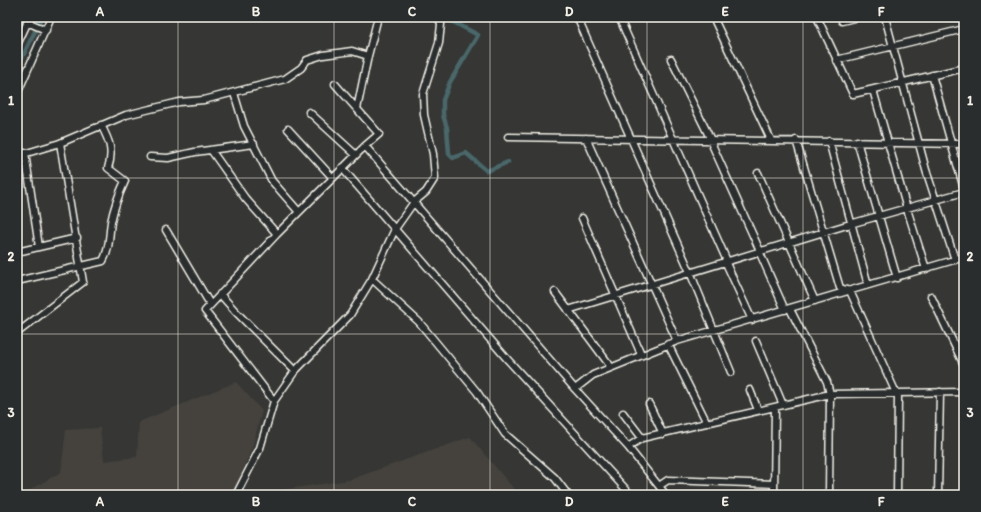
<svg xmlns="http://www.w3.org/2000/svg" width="981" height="512" font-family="Itim,sans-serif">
<rect width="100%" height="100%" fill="#363735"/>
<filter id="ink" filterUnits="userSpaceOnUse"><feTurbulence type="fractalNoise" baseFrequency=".025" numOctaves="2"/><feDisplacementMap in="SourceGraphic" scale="8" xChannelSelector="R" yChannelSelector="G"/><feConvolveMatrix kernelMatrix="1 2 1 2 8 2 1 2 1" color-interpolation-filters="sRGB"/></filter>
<g filter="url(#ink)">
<!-- built -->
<path fill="#45433d" d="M236,382L262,411L252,448L232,495H21L61,472L66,430L100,428L104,461L137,457L139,422Z
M470,437L519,495H248L349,480Z"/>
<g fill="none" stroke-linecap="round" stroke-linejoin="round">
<!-- canal -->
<path stroke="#49676b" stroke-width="4.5" d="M444,17L478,35L450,82L443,100V115L447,128L449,154L453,158L466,153L487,171L508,162
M17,68L42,17"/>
<!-- minor casing -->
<g stroke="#f4f1e8" stroke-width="9">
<path id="minor" d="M577,17L690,272L731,372
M619,17L727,261
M713,17L771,140
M817,17L853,94L964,68
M885,17L926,170L955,260
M842,21L858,17
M27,22L46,30
M17,45L30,17
M671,59L711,140
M836,60L964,29
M932,75L964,189
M335,84L379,134L365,146
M873,90L907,209L926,269
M234,93L244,126L272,181L299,212
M17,94L51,17
M357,109L368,56L378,17
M309,112L356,155L365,146L575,389L628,447L666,495
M288,129L332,177
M508,137L964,144
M586,138L677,341
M710,140L760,251
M796,140L840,288L850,291L896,393
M829,141L868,285
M857,141L897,278
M211,150L245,198L277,234
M25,153L39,247
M17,156L60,143
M150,157L168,158L195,152L254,144
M342,168L508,360L631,495
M758,173L815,301
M582,218L641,354
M166,230L210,304
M759,251L785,310
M17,252L77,238
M725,261L752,320
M372,279L419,322L477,392L505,434L555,478L568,495
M17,281L103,261C110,249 109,235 111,222C114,207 119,194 125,181L108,168C114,151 109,140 101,125
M555,292L611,367
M220,294L236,312L295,371
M931,296L964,365
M790,309L827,382L830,394L829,495
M568,310L850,224L964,192
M17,333L83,282L60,143L126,115L179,102L204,100L285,79L301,68L307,60L323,55L352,51L368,56
M756,341L783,405
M668,344L707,423
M575,389L593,375L677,341L964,257
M750,390L758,410
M274,401L205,311L277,234L356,155
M649,404L663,434
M623,413L642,438
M628,447L642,438L830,394L964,392
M659,486L668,480L774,484
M236,495L260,448L274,401L295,371L350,315L372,279L395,229L414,202L426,192L435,178L433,154L424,115L423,94L439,43L441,24L438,17
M774,495L775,407
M897,495L898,394
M938,495L940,392"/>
</g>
<!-- minor -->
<use href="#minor" stroke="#2a2d2e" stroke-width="6"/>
</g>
</g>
<!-- grid -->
<path fill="none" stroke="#f4f1e8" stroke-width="1" stroke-opacity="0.55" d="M178,17V495M334,17V495M490,17V495M647,17V495M803,17V495M17,178H964M17,334H964"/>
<!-- margin -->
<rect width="981" height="512" fill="none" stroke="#2a2d2e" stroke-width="44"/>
<rect x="22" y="22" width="937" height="468" fill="none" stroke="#f4f1e8" stroke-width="1.5"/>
<g font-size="13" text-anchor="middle" font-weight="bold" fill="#f4f1e8">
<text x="100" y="16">A</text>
<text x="256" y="16">B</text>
<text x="412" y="16">C</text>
<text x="569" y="16">D</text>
<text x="725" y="16">E</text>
<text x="881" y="16">F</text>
<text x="11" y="105">1</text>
<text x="970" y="105">1</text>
<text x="11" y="261">2</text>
<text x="970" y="261">2</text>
<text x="11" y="417">3</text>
<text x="970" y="417">3</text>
<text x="100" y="506">A</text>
<text x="256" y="506">B</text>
<text x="412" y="506">C</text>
<text x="569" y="506">D</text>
<text x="725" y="506">E</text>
<text x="881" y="506">F</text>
</g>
</svg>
